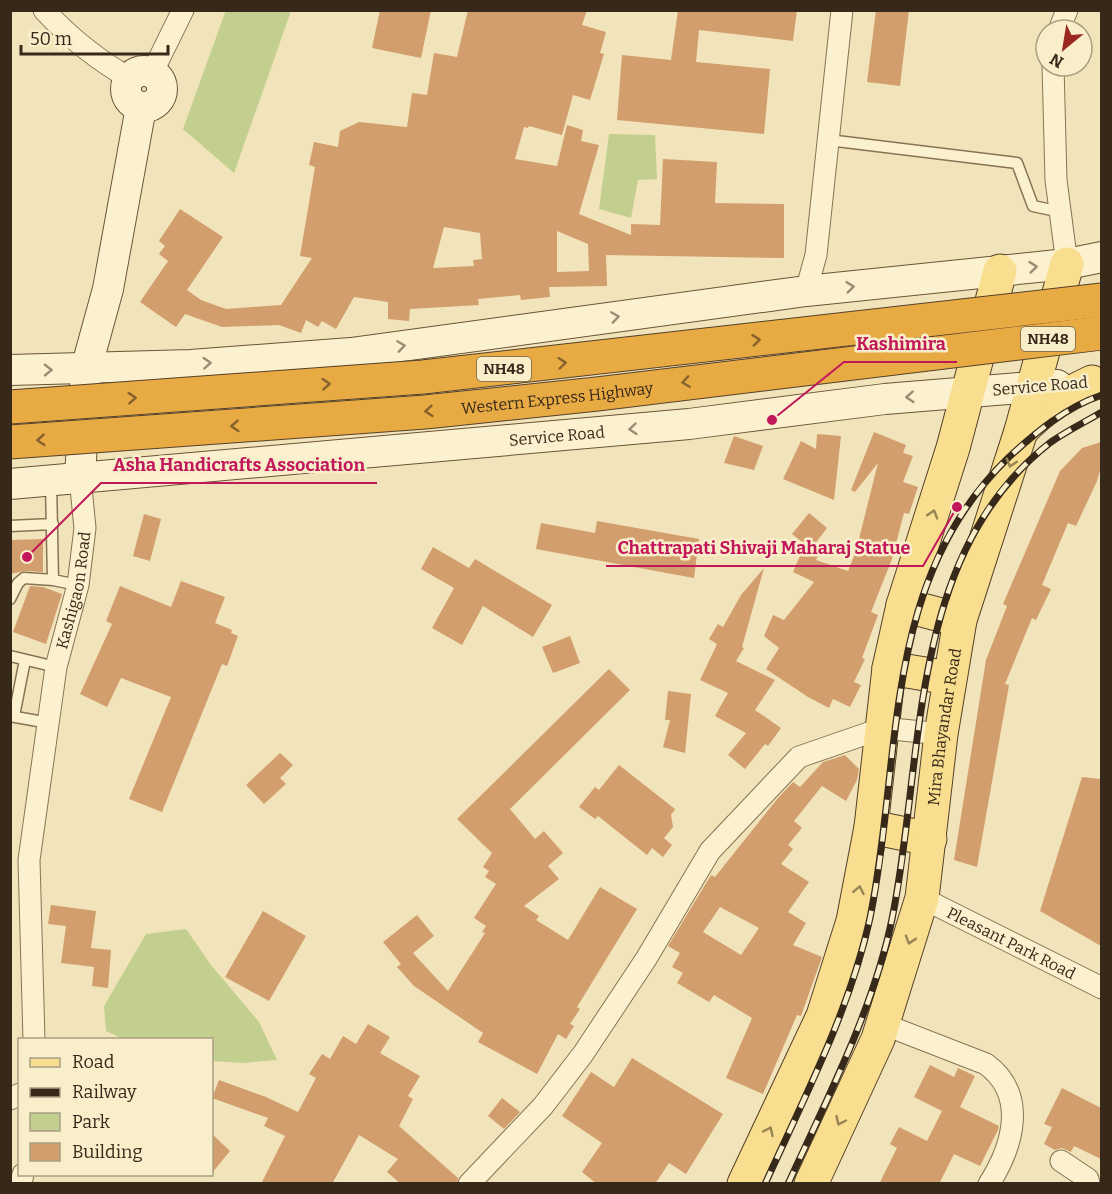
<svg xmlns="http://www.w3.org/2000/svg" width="1112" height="1194" font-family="Bitter,serif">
<rect width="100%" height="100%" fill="#f1e4ba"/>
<!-- green -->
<path fill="#c3cf8e" d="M226,10L291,11L234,173L183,129Z
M609,134L655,135L657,179L638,180L631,218L599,209Z
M186,929L211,965L259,1022L277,1060L242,1063L212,1061V1040L123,1039L106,1031L104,1006L146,934Z"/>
<!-- building -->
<path fill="#d29e6d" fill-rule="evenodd" d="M380,10H431L421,58L372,48Z
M468,10H587L582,25L606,32L600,53L604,54L590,100L573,95L562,135L529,126L528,128L524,127L515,159L557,166L567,125L583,130L581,141L599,145L579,214L631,235V224L660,225L663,159L717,162L715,203L784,204V258L606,255L607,286L549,287L550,297L521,300L520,295L478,299L479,305L410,309L409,321L388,319V302L354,297L336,329L322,321L318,327L306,320L301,333L279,325L222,327L185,314L176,327L140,302L168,261L159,254L165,246L159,241L180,209L223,237L187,290L201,300L226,309L281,305L312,258L300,256L315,167L309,165L314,142L338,147L340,131L359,122L407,127L412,93L427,95L434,53L457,57ZM444,227L480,233L482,259L473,260L474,266L433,268ZM557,231L588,244L589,271L557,272Z
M678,10H797L793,41L699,30L696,62L770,69L764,134L617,120L622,55L671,60Z
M876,10H909L900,86L867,82Z
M874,432L906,445L903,453L913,456L903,482L918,487L909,514L904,513L892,559L871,612L878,615L862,658L865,659L854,682L861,685L850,707L833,699L829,708L808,697L766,669L779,648L764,636L773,615L784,620L814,582L793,572L804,546L819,554L816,560L848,571L856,551L878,463L855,492L851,490Z
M817,434L841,436L834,500L783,479L801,441L816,449Z
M734,436L763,446L754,470L724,463Z
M1101,442V467L1097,481L1076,526L1068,523L1042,585L1051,589L1036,620L1032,618L1005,684L1009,685L977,867L954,860L986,660L1007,606L1003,604L1060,471L1082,448Z
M809,513L827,528L811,549L792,534Z
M144,514L161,519L150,561L133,556Z
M597,521L699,539L694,578L536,549L541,523L595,533Z
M43,539V572L25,571L10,574V540Z
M433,547L469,568L475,559L552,605L533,637L483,606L462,645L432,628L454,588L421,569Z
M764,568L742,647L744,648L736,661L775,680L755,710L781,728L768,746L765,744L745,769L728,755L746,733L715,716L728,693L700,680L717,644L709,639L718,624L723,627L741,595Z
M181,581L225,597L215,623L232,630L231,633L238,636L227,666L222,664L162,812L129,799L171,697L121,678L107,707L80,694L112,624L106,621L120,586L171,607Z
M30,586L43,587L62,594L46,644L13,632Z
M570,636L580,663L553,673L542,647Z
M609,669L630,690L510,809L535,839L544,831L563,853L548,866L559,879L524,906L539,916L536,920L568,940L600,887L637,909L577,1007L580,1009L570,1024L574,1026L566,1039L558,1034L537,1074L478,1042L483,1033L414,986L397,967L401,964L383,942L417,915L434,936L413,953L448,991L485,933L482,932L486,926L474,918L496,884L485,877L489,871L483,867L492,853L457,819Z
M668,691L691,694L685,753L663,747L670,720H665Z
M280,753L293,765L280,778L286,784L264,804L246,785Z
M845,755L859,769L857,780L846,801L822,786L794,821L802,828L788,845L793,849L781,864L809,882L788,912L806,923L793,945L822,957L801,1016L797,1015L763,1094L726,1078L752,1018L714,995L709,1002L677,983L683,973L672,967L680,953L668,946L711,875L715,877L778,798L793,782L800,787L823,762ZM720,907L759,928L741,955L703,932Z
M619,765L675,809L671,815L673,827L664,838L672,845L663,857L652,848L647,855L598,816L595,819L579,807L595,787L599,790Z
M1082,777L1101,779V946L1040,911Z
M51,905L96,911L91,948L111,950L108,988L92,986L94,967L61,963L66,926L48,924Z
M263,911L306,936L269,1001L225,977Z
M368,1024L390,1037L380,1053L420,1076L408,1096L413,1099L399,1126L458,1178L457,1184H401L387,1172L398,1159L359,1135L332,1184H261L285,1136L264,1126L268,1118L212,1098L219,1080L266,1097L298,1112L316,1078L309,1074L322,1054L330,1059L343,1036L356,1044Z
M632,1058L723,1114L686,1174L669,1163L655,1184H597L582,1172L602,1143L562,1116L591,1072L614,1087Z
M930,1065L954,1077L958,1068L975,1076L960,1107L999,1126L998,1130L980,1166L954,1154L939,1184H879L897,1148L890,1144L899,1127L927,1141L942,1111L914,1097Z
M1062,1088L1101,1108V1159L1074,1146L1071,1152L1062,1148L1055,1150L1044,1144L1052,1127L1044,1124Z
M502,1098L520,1112L504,1129L488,1116Z
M212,1134L230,1151L212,1173Z"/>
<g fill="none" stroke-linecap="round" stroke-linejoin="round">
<!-- lane casing -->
<g stroke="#887354" stroke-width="13">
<path id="lane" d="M828,140L1017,163L1033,206L1061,212
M51,483L53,580L78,585
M10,526L53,524
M10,599L18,583L24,578L53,580
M10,656L56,667
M10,716L49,723
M14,716L25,660"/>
</g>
<!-- street casing -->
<g stroke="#887354" stroke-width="23">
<g id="street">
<path d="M44,10C70,38 96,59 129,78"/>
<path d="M1059,30L1067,10"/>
<path d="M1053,66L1056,180L1067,264"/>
<path d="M152,73L183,10"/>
<path d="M806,291L816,255L842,10"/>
<path id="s1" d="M922,898L1102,988"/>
<path d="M883,1024L986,1064C1028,1095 1013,1146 989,1184"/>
<path id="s2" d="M34,1040L29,860L56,667L78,585L85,528L80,478"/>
<path d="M10,1099L20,1094"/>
<path d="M1061,1161L1088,1179L1089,1184"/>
<path d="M21,1184L23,1174"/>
<path d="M469,1184L543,1106L583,1054L646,959L710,851L799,757L883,728L941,734"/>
</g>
</g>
<!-- secondary casing -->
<g stroke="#6a5437" stroke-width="32">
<g id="secondary">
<circle cx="144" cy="89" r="18"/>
<path d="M10,370L191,365L351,353L806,291L1067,264L1102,257"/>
<path d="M80,478L86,369L108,289L141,107"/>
<path id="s3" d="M10,484L689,424L885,399L1057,385"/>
</g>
</g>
<!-- primary casing -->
<g stroke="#554029" stroke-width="35">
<g id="primary">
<path d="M1021,431C1043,408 1064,395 1092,382"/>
<path d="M903,605L960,620"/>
<path d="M889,668L949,678"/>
<path d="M871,827L930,839"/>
<path d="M744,1184L823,1016L853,921L871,827L889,668L903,605L953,448L1000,271"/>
<path id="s4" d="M811,1184L878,1039L922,898L941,734L960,620L1021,431L1067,264"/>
</g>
</g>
<!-- lane -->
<use href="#lane" stroke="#fbf1ce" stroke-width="10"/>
<!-- street -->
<use href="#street" stroke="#fbf1ce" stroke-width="21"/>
<!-- secondary -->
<use href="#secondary" stroke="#fbf1ce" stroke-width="30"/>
<!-- primary -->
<use href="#primary" stroke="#f8de8e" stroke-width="33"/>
<!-- rail casing -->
<g stroke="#36291a" stroke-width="7">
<path id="rail" d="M765,1184C804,1098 850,1010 870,918C903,757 880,582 1008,458C1035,433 1066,407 1102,395
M788,1184C826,1101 874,1008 892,919C925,758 906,554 1051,442C1067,431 1085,422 1102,412"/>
</g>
<!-- rail -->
<use href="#rail" stroke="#f8eeca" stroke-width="4.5" stroke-dasharray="14" stroke-linecap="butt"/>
<!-- highway-bridge casing -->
<g stroke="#554029" stroke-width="35" stroke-linecap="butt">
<g id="highway-bridge">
<path d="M10,407L423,377L1102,300"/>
<path id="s5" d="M10,442L425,412L597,394L1102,333"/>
</g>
</g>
<!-- highway-bridge -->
<use href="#highway-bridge" stroke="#e8aa43" stroke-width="33"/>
</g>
<!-- one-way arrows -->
<defs><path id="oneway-chevron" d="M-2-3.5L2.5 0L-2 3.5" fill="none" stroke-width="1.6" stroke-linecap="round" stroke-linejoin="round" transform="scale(1.5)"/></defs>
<g stroke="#988d74">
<use href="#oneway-chevron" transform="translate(1033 267) rotate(-6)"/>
<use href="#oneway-chevron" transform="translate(850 287) rotate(-6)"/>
<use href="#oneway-chevron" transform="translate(615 317) rotate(-8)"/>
<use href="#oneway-chevron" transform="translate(401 346) rotate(-8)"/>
<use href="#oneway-chevron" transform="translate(207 363) rotate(-4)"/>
<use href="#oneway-chevron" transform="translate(48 370) rotate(-1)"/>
<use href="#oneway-chevron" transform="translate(910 397) rotate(176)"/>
<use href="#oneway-chevron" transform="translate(633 429) rotate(175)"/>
</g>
<g stroke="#86632c">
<use href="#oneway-chevron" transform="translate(756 340) rotate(-7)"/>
<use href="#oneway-chevron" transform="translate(562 363) rotate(-6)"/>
<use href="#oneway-chevron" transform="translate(686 382) rotate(172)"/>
<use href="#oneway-chevron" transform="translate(326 384) rotate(-4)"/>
<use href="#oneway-chevron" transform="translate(132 398) rotate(-4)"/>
<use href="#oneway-chevron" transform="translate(429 411) rotate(175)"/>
<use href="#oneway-chevron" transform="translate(235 426) rotate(176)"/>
<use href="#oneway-chevron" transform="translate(41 440) rotate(176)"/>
</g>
<g stroke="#978454">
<use href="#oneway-chevron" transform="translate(1011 463) rotate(107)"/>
<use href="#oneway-chevron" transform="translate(933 514) rotate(-73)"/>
<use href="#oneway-chevron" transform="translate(859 890) rotate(-79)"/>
<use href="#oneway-chevron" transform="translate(910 940) rotate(107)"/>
<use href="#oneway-chevron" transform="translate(840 1121) rotate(115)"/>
<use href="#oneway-chevron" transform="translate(769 1131) rotate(-65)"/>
</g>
<g text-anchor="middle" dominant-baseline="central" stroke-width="5" stroke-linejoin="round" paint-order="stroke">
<!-- shield labels -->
<g fill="#f8eeca" stroke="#70644f" stroke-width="1.5">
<rect x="1021" y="327" width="54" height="24" rx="4.5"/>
<rect x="477" y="357" width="54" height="24" rx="4.5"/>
</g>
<g font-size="15" font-weight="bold" fill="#36291a">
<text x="1048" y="339">NH48</text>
<text x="504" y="369">NH48</text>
</g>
<!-- street labels -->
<g font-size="16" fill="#36291a" stroke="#f8eeca">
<text transform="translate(1040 386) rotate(-5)">Service Road</text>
<text stroke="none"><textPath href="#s5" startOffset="549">Western Express Highway</textPath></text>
<text stroke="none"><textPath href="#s3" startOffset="549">Service Road</textPath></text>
<text stroke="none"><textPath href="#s2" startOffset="454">Kashigaon Road</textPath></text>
<text stroke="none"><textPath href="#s4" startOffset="480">Mira Bhayandar Road</textPath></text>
<text stroke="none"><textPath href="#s1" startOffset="100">Pleasant Park Road</textPath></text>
</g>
</g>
<!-- callouts -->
<path fill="none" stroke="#c2185b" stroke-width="2" d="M772 420L844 362H957M27 557L101 483H377M957 507L923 566H606"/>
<g fill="#c2185b" stroke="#f8eeca" stroke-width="2">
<circle cx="772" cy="420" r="6"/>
<circle cx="27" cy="557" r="6"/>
<circle cx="957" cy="507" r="6"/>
</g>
<g font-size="18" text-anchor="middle" font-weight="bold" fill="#c2185b" stroke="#f8eeca" stroke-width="5" stroke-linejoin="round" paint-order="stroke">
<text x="901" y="350">Kashimira</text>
<text x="239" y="471">Asha Handicrafts Association</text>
<text x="764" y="554">Chattrapati Shivaji Maharaj Statue</text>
</g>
<!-- border -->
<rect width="1112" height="1194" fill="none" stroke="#36291a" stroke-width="24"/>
<!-- legend -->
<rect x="18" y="1038" width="195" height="138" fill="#f8eeca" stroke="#aa9f84" stroke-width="1.5"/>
<rect x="30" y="1058" width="30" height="9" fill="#f8de8e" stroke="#aa9f84" stroke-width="1.5"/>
<text x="72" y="1068" font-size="18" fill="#36291a">Road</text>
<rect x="30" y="1088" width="30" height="9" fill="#36291a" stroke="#aa9f84" stroke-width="1.5"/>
<text x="72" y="1098" font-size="18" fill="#36291a">Railway</text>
<rect x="30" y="1113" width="30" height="18" fill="#c3cf8e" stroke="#aa9f84" stroke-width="1.5"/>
<text x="72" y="1128" font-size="18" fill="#36291a">Park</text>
<rect x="30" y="1143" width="30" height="18" fill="#d29e6d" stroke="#aa9f84" stroke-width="1.5"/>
<text x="72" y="1158" font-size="18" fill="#36291a">Building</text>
<!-- north arrow -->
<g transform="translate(1064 48) rotate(210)"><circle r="28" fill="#f8eeca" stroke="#aa9f84" stroke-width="1.5"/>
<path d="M0-4.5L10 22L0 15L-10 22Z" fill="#9b2720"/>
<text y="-9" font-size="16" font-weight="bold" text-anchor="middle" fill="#36291a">N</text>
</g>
<!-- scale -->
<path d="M21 45v9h147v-9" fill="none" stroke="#36291a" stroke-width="3"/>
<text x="30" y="45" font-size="18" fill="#36291a" stroke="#f8eeca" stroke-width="4.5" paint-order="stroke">50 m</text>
</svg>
